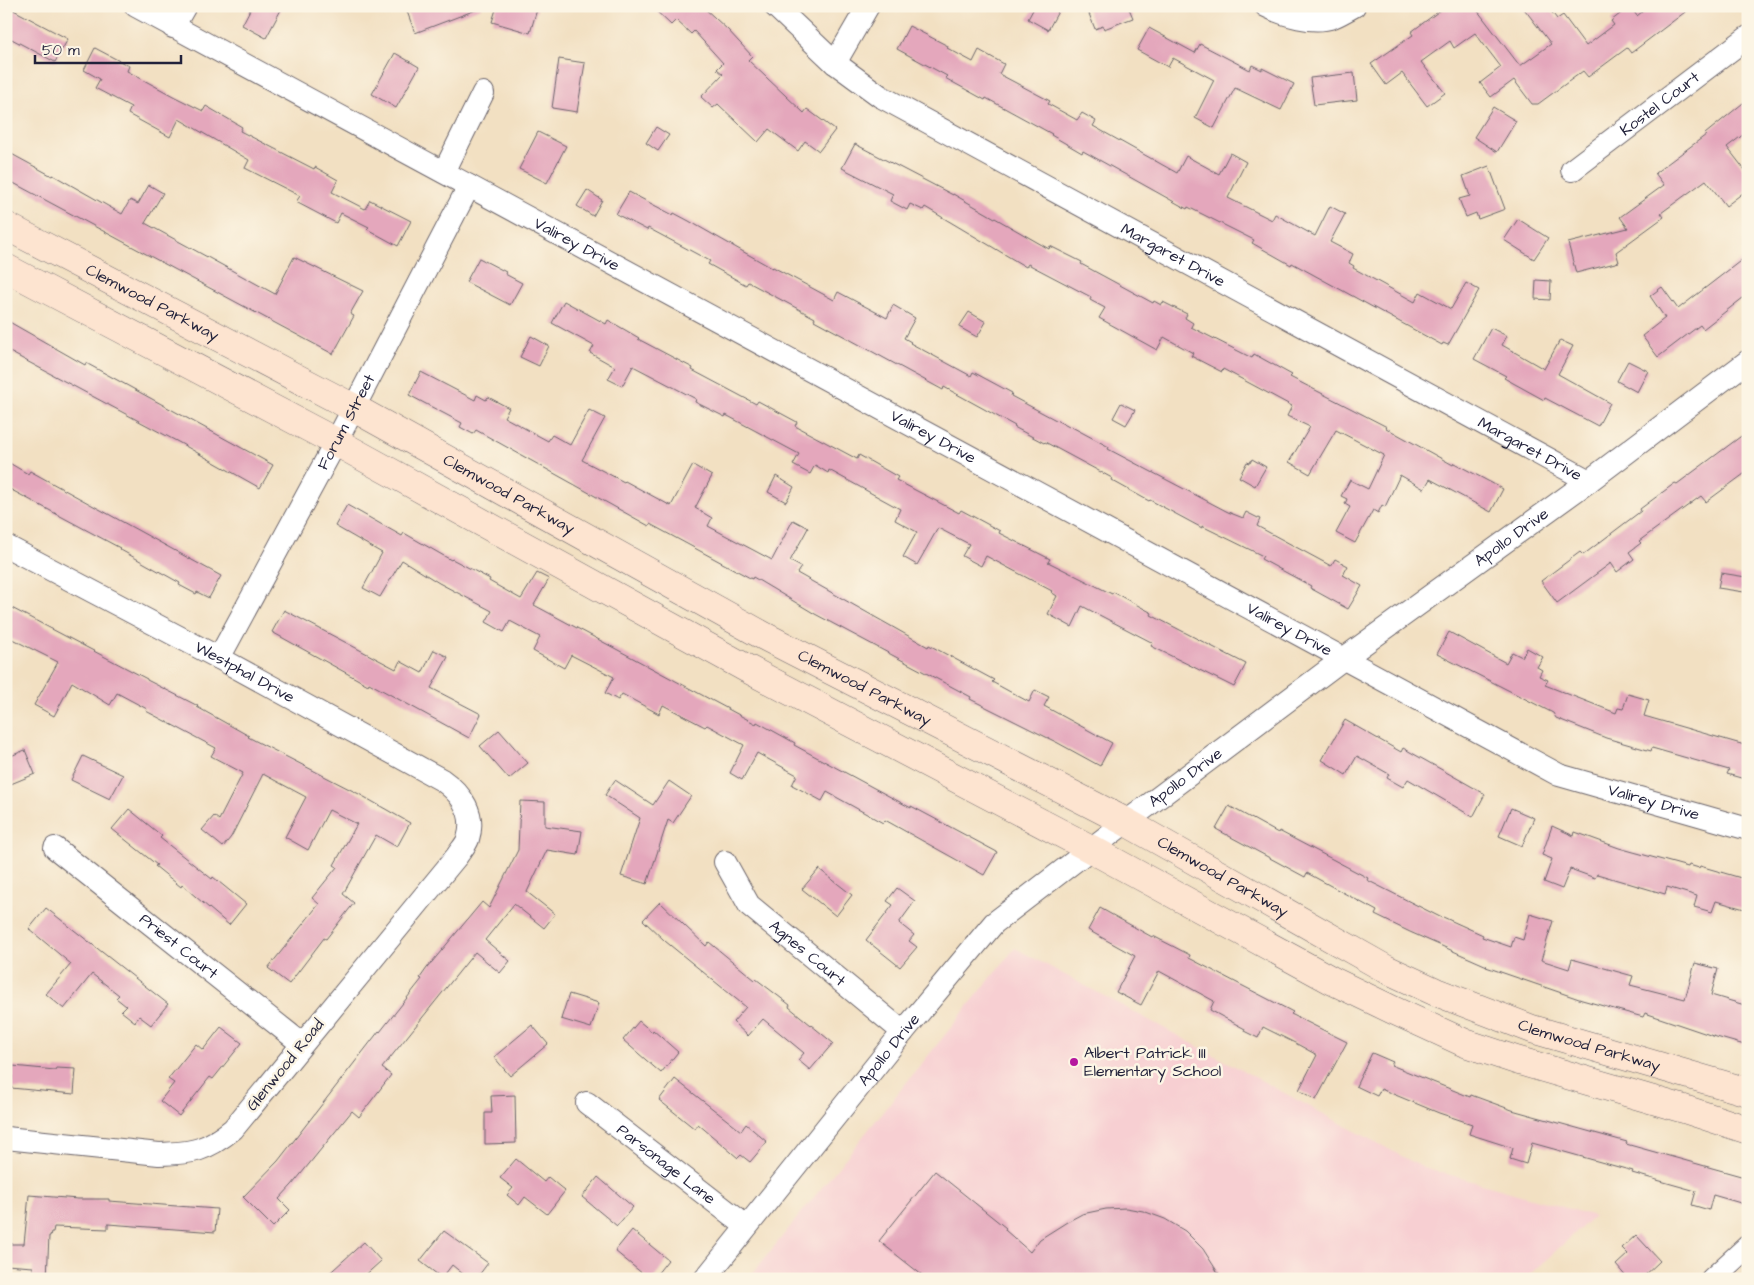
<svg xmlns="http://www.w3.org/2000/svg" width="1754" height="1285" font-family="'Architects Daughter',sans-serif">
<rect width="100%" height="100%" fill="#fcf5e5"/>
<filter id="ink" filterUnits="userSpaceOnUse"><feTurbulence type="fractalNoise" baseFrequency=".02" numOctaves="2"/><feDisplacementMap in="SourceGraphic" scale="10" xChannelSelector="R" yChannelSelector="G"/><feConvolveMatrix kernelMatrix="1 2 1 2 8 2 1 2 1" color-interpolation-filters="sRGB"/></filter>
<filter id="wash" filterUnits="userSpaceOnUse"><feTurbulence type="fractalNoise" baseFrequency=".0096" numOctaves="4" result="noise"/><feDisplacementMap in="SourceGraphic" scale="20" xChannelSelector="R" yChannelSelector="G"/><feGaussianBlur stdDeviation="1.12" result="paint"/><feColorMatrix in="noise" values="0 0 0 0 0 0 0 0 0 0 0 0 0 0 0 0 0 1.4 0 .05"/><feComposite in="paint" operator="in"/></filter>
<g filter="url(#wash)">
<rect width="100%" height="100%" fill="#f2e0c2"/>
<!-- built -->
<path fill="#f7cfd2" d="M1015,948L1422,1167L1594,1216L1525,1279H748Z"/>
<g id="blocks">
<!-- building -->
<path fill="#e4a7bc" d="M6,6L68,39L55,62L6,36Z
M252,6H283L266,38L242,25Z
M405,6H481V8L415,33Z
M497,6H538L530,33L492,22Z
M651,6H702L728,30L752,56L748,60L804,113L807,109L835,130L819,151L805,141L798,151L769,129L758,142L718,104L713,108L701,97L723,74L717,69L723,63L694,31L691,34L676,20L671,25Z
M1035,6H1061L1048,30L1028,19Z
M1086,6H1128L1133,18L1104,29L1103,26L1095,29Z
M1446,6H1474L1520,66L1551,44L1522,6H1547L1557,19L1563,15L1586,46L1614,25L1611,21L1630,6L1637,16L1649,6H1693L1631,53L1627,48L1588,77L1583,71L1538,104H1532L1514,80L1491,97L1480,83L1501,67L1475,33L1454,48L1450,41L1421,62L1445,93L1427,106L1402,73L1386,85L1371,64L1413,35L1411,32Z
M909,26L948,46L947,48L973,62L979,50L1004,64L999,74L1050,101L1048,104L1077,120L1082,113L1096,121L1093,126L1177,173L1186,156L1219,174L1230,153L1246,162L1228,198L1272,220L1275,214L1315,236L1330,206L1345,214L1330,242L1353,254L1349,263L1354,266L1353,268L1415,302L1420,292L1451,309L1466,283L1479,290L1448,345L1443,343L1442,345L1292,263L1291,265L1252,243L1254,240L1188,207L1187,209L1083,151L1082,153L1051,135L1052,134L986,98L985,100L945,78L947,76L897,49Z
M1149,28L1195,53L1200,44L1250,70L1252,65L1262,70V68L1294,84L1281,110L1235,88L1214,128L1195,118L1214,80L1173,58L1168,67L1137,50Z
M95,48L129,66L127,71L175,97L203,111L206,106L242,127L240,131L314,169L315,167L338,180L332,192L365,209L370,200L411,221L398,246L367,229L369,227L341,213L336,223L296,202L300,196L245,168L249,160L179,119L170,137L128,114L131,107L95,88L100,79L84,70Z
M395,53L419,67L396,108L372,94Z
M559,59L585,63L577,112L552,108Z
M1354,73L1357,100L1314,105L1310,78Z
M1748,99V131L1727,147L1748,174V189L1726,206L1706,180L1661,213L1664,217L1616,252L1619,262L1576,273L1568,243L1628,228L1620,217L1664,185L1655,173L1706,135L1705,134Z
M1493,107L1516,121L1497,152L1474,137Z
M656,127L669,135L658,151L646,143Z
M538,132L566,146L547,183L519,169Z
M855,144L953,195V194L1049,249L1050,246L1082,262L1081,264L1153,303L1154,301L1161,305L1163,302L1187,314L1185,318L1193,323L1191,327L1252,358L1254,354L1292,375L1290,377L1387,427L1386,428L1453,465L1454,463L1503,489L1491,512L1430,479L1424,489L1400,475L1385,507L1382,505L1378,513L1373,510L1355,543L1336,533L1350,507L1345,504L1347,499L1341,496L1350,480L1368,489L1384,455L1336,430L1310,474L1289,462L1310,427L1287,416L1292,406L1223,369L1222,372L1191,356L1193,353L1164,337L1157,350L1099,318L1105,308L1090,300L1091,297L1028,264L1026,267L925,207L923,210L910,204L907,210L890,201L893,194L842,168Z
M6,151L52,176L53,175L122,214L130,200L138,204L149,185L163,193L145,223L275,294L294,257L363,291L350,314L354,316L333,354L6,179Z
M1489,166L1505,209L1478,219L1476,213L1466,217L1459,199L1470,196L1463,176Z
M587,190L602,200L593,216L577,206Z
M629,192L673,215L674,213L689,221L772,268L773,267L834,300L838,292L887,318L893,305L915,318L904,338L911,342L910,343L971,376L973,372L1012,393L1011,396L1069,427L1070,426L1109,447L1108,449L1228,512L1243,518L1246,512L1260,519L1257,526L1331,566L1335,559L1348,566L1343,575L1362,586L1348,609L1310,588L1311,586L1261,559L1263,556L1202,526V528L1150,500L1149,501L1111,480L1112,478L1045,442L1044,443L1014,427L1015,426L944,387L943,390L814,320L815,318L748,282L746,285L708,264L710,261L648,228L647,230L616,214Z
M1518,219L1548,238L1534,259L1504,240Z
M1748,255V294L1703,329L1700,325L1658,357L1642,336L1665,318L1650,296L1662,287L1678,309Z
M479,258L506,272L505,274L522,283L510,305L466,282Z
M1536,280L1551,281L1550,300L1535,299Z
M564,301L606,324L608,320L639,338L638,339L693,368L692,370L756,404L758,401L797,422L795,426L857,459L859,455L898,477L896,480L959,513L961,510L1000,531L999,533L1050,559L1048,562L1112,594L1113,592L1152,613L1151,615L1246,664L1234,687L1151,646L1153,643L1082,606L1072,627L1048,614L1057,596L1051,592L1052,591L986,556L981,566L962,556L969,544L938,528L917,565L903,557L917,532L895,520L900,509L829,470L828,473L815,465L810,474L793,465L799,454L726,415L725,417L695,402L696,399L633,366L622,386L608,379L615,367L590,353L594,346L552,323Z
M969,312L986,322L977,337L959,327Z
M6,320L85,365L86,363L273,465L260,488L180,443L6,350Z
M1491,328L1507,336L1502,345L1544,369L1560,340L1573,346L1558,374L1610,403L1598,426L1545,398L1544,400L1504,378L1506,376L1474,359Z
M531,336L549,346L539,366L520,357Z
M1628,361L1648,371L1637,392L1617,381Z
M421,372L475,400L477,395L486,400L488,397L509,408L504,417L548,441L552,435L570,445L589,410L605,418L582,460L624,482L625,481L671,506L693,465L712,476L695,508L712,518L708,526L772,560L793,520L808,528L790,561L801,567L797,573L928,647L929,645L994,680L992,682L1029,702L1035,690L1049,697L1044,706L1112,743L1100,766L1058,743L970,699L971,697L815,614L753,577L752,579L650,524L649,526L476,430L473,434L460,427L462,423L409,395Z
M1121,403L1135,410L1126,425L1113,418Z
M1748,431V471L1706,502L1701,496L1639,541L1641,543L1629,552L1634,559L1617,572L1611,563L1557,603L1541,581L1580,552L1583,555L1641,511L1640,509L1675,483L1677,484Z
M1252,459L1266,467L1255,486L1239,477L1247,462L1250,463Z
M6,461L28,474L30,471L221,576L209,598L197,592L196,594L179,585L180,583L119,549L120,548L6,487Z
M776,476L794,487L786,502L768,492Z
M347,505L402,536L404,533L451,560L452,559L490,579L489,581L521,599L537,573L549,579L534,605L756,724L757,722L795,743L794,745L911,808V806L997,852L984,875L885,820L883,823L827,792L822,801L792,785L797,775L757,753L742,780L730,773L744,745L707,725L705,727L663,705L659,714L622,694L618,700L605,693L614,677L571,655L564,668L533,651L540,637L510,621L504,632L486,622L492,611L439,583L402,560L380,597L363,588L382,553L335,526Z
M1721,573L1746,577L1744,592L1718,588Z
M6,605L147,679V680L198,706L197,707L249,736L248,737L359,794L410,823L397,847L376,835L343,894L354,903L326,939L324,938L289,984L268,968L319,904L312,898L337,867L334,865L357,824L329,810L308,850L285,837L306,797L263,774L231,837L223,847L202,830L214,816L219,820L243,773L211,756L216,748L146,711L147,709L117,693L110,705L72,682L54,716L34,705L58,662L6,636Z
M284,610L396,669L400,661L422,673L434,650L448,657L431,688L481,714L469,738L369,683L368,685L272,632Z
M1449,632L1506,663L1512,652L1522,657L1527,648L1543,657L1537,667L1542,670L1539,676L1548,680L1545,685L1616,713L1618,708L1623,709L1628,694L1649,700L1644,716L1748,746V780L1727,774L1729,770L1652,748L1651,751L1606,738L1556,718L1553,713L1437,654Z
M1345,720L1401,752L1403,748L1485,794L1473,817L1408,779L1403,787L1387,778L1389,774L1357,756L1346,775L1322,760Z
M499,730L528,763L509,779L480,746Z
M25,750L35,774L6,786V758Z
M83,756L123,775L110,799L71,780Z
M615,780L653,805L669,781L691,796L673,823L668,820L647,884L621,876L640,818L605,795Z
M520,801L545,802V826L582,831L578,855L547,850L527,892L555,914L544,928L514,904L485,940L510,961L500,973L475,952L382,1068L391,1075L359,1117L352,1111L292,1185L279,1199L290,1210L273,1227L243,1197L278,1161L379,1031L380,1032L422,979L420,978L427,968L482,902L489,908L518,850Z
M1229,806L1278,833L1279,831L1368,878L1367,880L1442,918L1443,917L1483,935L1482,937L1511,947L1514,937L1523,940L1530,914L1553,921L1541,960L1569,969L1572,959L1615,971L1633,976L1630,985L1685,999L1695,963L1718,969L1711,995L1748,1006V1046L1713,1036L1645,1013L1643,1017L1582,1000L1486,967L1487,966L1410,932L1375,915L1377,911L1307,873L1305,877L1216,829Z
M1511,808L1534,818L1522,846L1499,836Z
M129,809L162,836L160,838L212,879L213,877L246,904L229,925L182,885L181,887L155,866L157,865L112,829Z
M1552,826L1574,836L1575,832L1619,848L1688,867L1689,865L1699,868L1700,866L1748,880V910L1716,901L1712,912L1694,907L1697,896L1667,887L1665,894L1597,874L1595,878L1570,869L1562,889L1544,882L1552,859L1542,855Z
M819,869L852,895L836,916L802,889Z
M897,888L915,901L899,923L914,935L909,941L917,947L900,967L866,940L893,905L887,901Z
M660,902L706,946L709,942L755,980L756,979L790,1005L789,1007L833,1043L810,1070L798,1060L804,1053L763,1019L748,1036L733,1022L746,1007L665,941L643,920Z
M46,908L168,1004L151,1025L139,1016L135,1022L121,1011L126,1006L116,998L119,995L92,974L64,1009L46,994L71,964L29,929Z
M1100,908L1152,937L1153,936L1190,955L1189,958L1293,1012L1291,1014L1347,1042L1316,1100L1299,1090L1317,1055L1297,1044L1263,1027L1258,1038L1244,1031L1245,1029L1210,1010L1214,1001L1159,971L1141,1005L1116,992L1135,956L1088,930Z
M569,994L599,1003L591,1028L561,1019Z
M639,1021L652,1032L653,1030L678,1052L661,1073L623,1040Z
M532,1025L548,1044L510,1076L494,1057Z
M221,1027L242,1043L213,1079L210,1077L179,1116L160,1101L174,1083L168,1079L196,1044L203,1050Z
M1372,1053L1393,1062L1391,1065L1470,1097L1471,1095L1512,1110L1627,1142L1626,1144L1748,1178V1189L1744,1204L1713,1195L1709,1210L1692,1205L1696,1191L1632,1173L1633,1171L1532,1143L1526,1164L1510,1159L1513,1148L1469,1134L1472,1124L1439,1113L1381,1089L1377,1096L1356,1086Z
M13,1066L55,1070L56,1068L76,1069L74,1094L11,1088Z
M675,1079L741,1131L746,1124L767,1142L750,1162L741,1155L738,1158L698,1124L695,1129L659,1100Z
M515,1095L516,1143L485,1144V1113H492L491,1096Z
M516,1159L544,1182L548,1177L565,1191L547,1214L525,1197L519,1205L507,1195L513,1188L500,1178Z
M935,1171L1006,1228L1005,1230L1030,1252L1040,1239L1067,1222L1082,1214L1106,1209L1126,1208L1143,1211L1165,1219L1185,1231L1203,1249L1222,1279H927L879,1241Z
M598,1177L633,1207L617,1226L582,1197Z
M29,1195L78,1199H109V1201L217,1209L215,1232L108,1224V1229L54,1227L53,1232H51L50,1236H49L47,1278H32L33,1267L6,1265V1244H24Z
M632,1230L668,1260L653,1279H649L615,1251Z
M444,1231L488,1263L476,1279H469L452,1265L442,1278L420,1261Z
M1636,1235L1660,1261L1641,1279H1628L1616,1265L1628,1254L1622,1248Z
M364,1242L381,1261L361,1279H323Z"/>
</g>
</g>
<g filter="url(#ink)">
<use href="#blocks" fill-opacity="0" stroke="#6b646a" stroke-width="1"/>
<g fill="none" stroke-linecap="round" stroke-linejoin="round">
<!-- street casing -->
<g stroke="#6b646a" stroke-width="24">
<g id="street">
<path id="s1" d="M136,6L1559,775L1748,829"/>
<path id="s2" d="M775,6L835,63L880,96L1589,481"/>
<path d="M1266,6C1284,15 1313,24 1333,17C1340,14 1347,10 1354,6"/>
<path d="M173,27L185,6"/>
<path d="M835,63L868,6"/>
<path id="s3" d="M1572,170L1748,37"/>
<path d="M444,172L483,93"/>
<path id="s4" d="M6,546L219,658L442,780C462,794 476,814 468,839C466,845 460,851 457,856L233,1129C206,1151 193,1153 159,1154L6,1138"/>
<path id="s5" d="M219,658L336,442L469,186"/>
<path id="s6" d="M55,848L302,1044"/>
<path id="s7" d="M725,862L749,905L903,1032"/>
<path id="s8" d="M587,1103L746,1226"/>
<path id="s9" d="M705,1279L903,1032L994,923L1126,822L1343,659L1589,481L1748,361"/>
<path d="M1712,1279L1748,1246"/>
</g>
</g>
<!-- secondary casing -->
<g stroke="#6b646a" stroke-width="29">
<g id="secondary">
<path id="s10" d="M6,226L354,408L764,636L1126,822L1386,969L1436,992L1532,1029L1748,1092"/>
<path d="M6,268L336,442L746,668L1091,849L1333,981L1395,1011L1465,1043L1516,1060L1684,1109L1748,1130"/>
</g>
</g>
<!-- street -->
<use href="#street" stroke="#fff" stroke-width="22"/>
<!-- secondary -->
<use href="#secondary" stroke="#fde4d0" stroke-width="28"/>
</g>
</g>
<!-- markers -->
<circle fill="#b5179e" stroke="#fcf5e5" stroke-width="2" cx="1074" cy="1062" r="5"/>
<g text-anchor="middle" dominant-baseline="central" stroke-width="5" stroke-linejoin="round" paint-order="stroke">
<!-- street labels -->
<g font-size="16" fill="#22223b" stroke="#fcf5e5">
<text stroke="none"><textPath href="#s3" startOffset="110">Kostel Court</textPath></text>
<text stroke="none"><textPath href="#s1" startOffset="501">Valirey Drive</textPath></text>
<text stroke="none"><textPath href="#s2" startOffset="472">Margaret Drive</textPath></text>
<text stroke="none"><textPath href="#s10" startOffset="165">Clemwood Parkway</textPath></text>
<text stroke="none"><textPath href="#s5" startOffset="268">Forum Street</textPath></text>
<text stroke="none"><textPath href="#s1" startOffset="906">Valirey Drive</textPath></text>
<text stroke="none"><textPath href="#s2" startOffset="878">Margaret Drive</textPath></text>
<text stroke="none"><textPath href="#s10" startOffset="570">Clemwood Parkway</textPath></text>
<text stroke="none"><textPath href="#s9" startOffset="1104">Apollo Drive</textPath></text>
<text stroke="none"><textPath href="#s1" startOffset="1311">Valirey Drive</textPath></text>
<text stroke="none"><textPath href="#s4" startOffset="270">Westphal Drive</textPath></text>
<text stroke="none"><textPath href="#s10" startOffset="975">Clemwood Parkway</textPath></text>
<text stroke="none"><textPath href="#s9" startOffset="699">Apollo Drive</textPath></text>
<text stroke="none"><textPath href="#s1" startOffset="1716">Valirey Drive</textPath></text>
<text stroke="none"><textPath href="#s10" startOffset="1380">Clemwood Parkway</textPath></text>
<text stroke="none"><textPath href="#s6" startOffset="158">Priest Court</textPath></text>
<text stroke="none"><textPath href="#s7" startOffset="125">Agnes Court</textPath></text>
<text stroke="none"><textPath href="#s10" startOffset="1785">Clemwood Parkway</textPath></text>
<text stroke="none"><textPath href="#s9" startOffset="294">Apollo Drive</textPath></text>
<text transform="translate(285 1065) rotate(-51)">Glenwood Road</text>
<text stroke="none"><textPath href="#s8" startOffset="100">Parsonage Lane</textPath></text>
</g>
<!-- poi labels -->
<g font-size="16" fill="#22223b" stroke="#fcf5e5" text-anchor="start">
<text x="1084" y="1053">Albert Patrick III<tspan x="1084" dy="18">Elementary School</tspan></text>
</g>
</g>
<!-- margin -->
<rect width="1754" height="1285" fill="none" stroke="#fcf5e5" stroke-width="25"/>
<!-- scale -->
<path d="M35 55v8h146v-8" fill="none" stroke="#22223b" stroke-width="2.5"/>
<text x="42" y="55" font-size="15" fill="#22223b" stroke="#fcf5e5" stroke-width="4" paint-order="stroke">50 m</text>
</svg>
